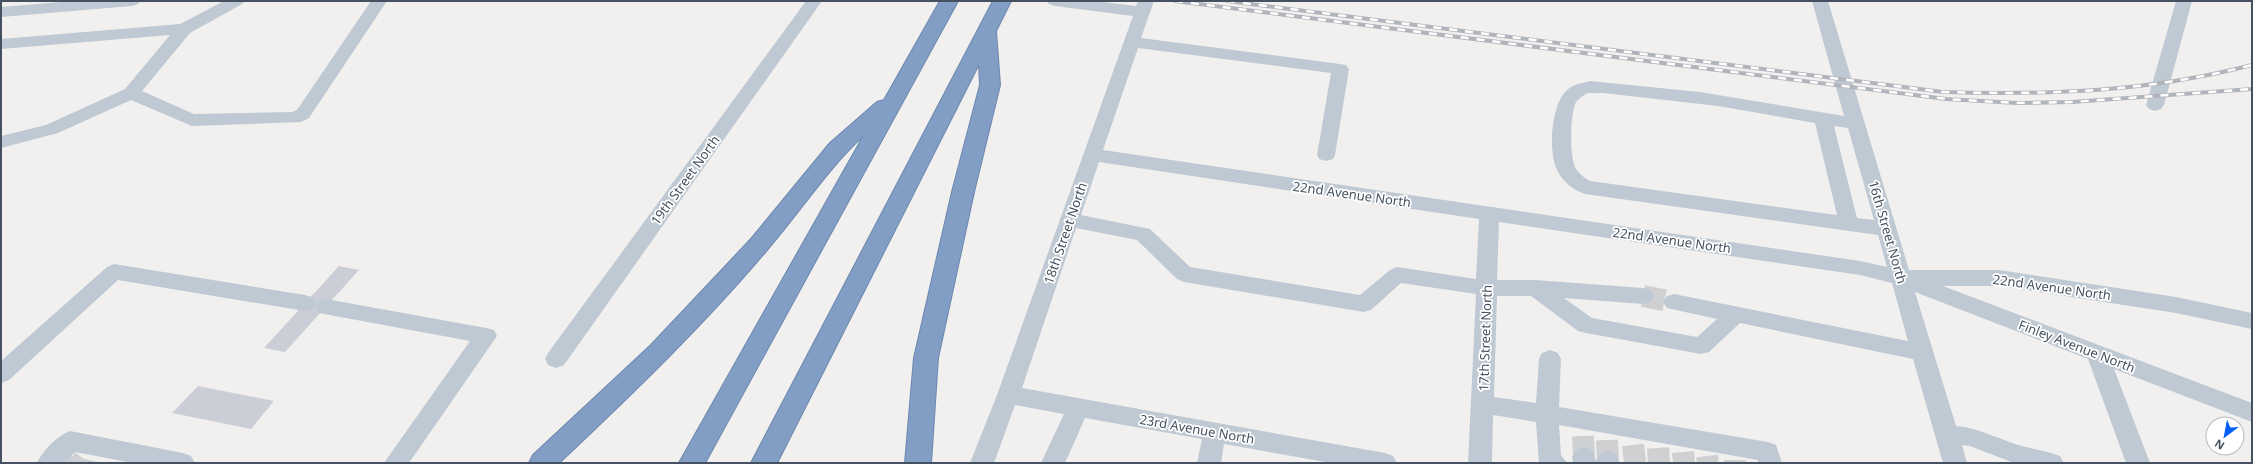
<svg xmlns="http://www.w3.org/2000/svg" width="2253" height="464" font-family="'Noto Sans',sans-serif">
<rect width="100%" height="100%" fill="#f2f0ef"/>
<!-- building -->
<path fill="#cbced6" d="M339,266L359,270L285,352L264,348Z
M198,386L274,401L251,429L172,413Z
M66,455L98,462V463H59Z"/>
<g fill="none" stroke-linecap="round" stroke-linejoin="round">
<!-- minor-tunnel -->
<path stroke="#cfd0d2" stroke-width="22" stroke-dasharray="22 11" stroke-linecap="butt" d="M1643,296L1674,302
M1583,436L1584,457
M1607,440L1608,461
M1633,445L1635,463
M1658,448L1659,463
M1683,452L1684,463
M1707,456L1708,463
M1735,460V463
M81,463L84,459"/>
<!-- highway casing -->
<g stroke="#6d89b0" stroke-width="2">
<path id="highway" d="M940,1H958L705,463H679L864,135C827,169 800,212 767,250C703,326 631,395 559,463H529L533,455L651,345L751,239L830,143L877,102L884,100Z
M993,1H1011L996,31L1000,85L974,192L938,358L931,463H905L914,358L952,192L980,85L979,64L777,463H751Z"/>
</g>
<!-- minor -->
<path fill="#bfc9d3" fill-rule="evenodd" d="M73,1H140L138,4L132,6L1,17V7Z
M224,1H244L242,4L190,33L142,91L194,114L292,112L297,110L371,1H387L309,118L301,122L192,126L131,100L58,133L1,148V136L46,125L125,89L170,35L1,49V39L180,24Z
M806,1H822L564,365L556,368L548,365L545,359L548,353Z
M1047,1H1094L1136,6L1138,1H1154L1141,38L1340,64L1346,65L1349,69L1335,155L1333,159L1326,161L1319,159L1317,155L1331,73L1138,48L1103,150L1860,261L1887,267L1878,235L1585,194C1573,190 1563,182 1557,170C1548,152 1551,104 1567,90C1574,84 1582,83 1590,81L1700,92L1844,116L1812,1H1828L1909,270H1999L2176,297L2252,313V329L2176,313L1999,286H1943L2252,403V422L2114,369L2150,463H2126L2088,359L1915,292L1956,426C1978,428 1997,438 2018,445C2032,449 2047,451 2060,456L2064,463H2014L1970,446L1962,445L1967,463H1943L1913,359L1740,323L1709,352L1701,354L1586,333L1578,331L1531,296H1497L1494,397L1536,403L1539,359L1542,353L1550,350L1558,353L1561,359L1559,407L1768,442L1776,445L1782,463H1758V460L1559,425L1561,455L1567,463H1539L1536,422L1493,415L1492,463H1468L1476,294L1401,283L1371,310L1364,312L1184,282L1177,279L1137,240L1076,228L1022,388L1385,453L1393,456L1397,463H1331L1224,444L1221,463H1197L1202,439L1085,418L1065,463H1041L1064,414L1015,405L994,463H970L997,395L1133,16L1055,6L1049,4ZM1588,93H1603L1718,106L1815,123L1837,215L1590,181C1585,178 1579,174 1576,169C1569,157 1570,114 1576,102C1579,98 1584,95 1588,93ZM1834,126L1848,128L1874,220L1857,218ZM1099,162L1479,219L1476,279L1397,267L1390,270L1360,295L1190,267L1150,229L1081,215ZM1499,222L1860,275L1892,283L1908,341L1674,294L1667,296L1663,302L1667,308L1717,319L1697,337L1592,318L1564,298L1643,304L1650,302L1654,296L1650,290L1643,288L1535,280H1497Z
M2176,1H2192L2164,105L2161,109L2155,111L2149,109L2146,105Z
M114,264L305,295L312,297L316,303L312,309L305,311L118,280L9,380L1,383V361L107,267Z
M326,299L486,328L494,330L497,336L409,463H384L470,341L319,313L315,307L319,301Z
M70,431L183,453L191,456L195,463H133L75,452L64,463H37C43,450 57,436 70,431Z
M1584,447L1592,450L1596,461L1600,454L1608,451L1616,454L1620,463H1573L1572,457L1576,450Z"/>
<!-- highway -->
<use href="#highway" fill="#829ec4" fill-rule="evenodd"/>
<!-- rail casing -->
<g stroke="#b1b4bb" stroke-width="4">
<path id="rail" d="M1175,1L1946,99L2017,103L2072,102L2252,89
M1227,1L1943,92C2051,95 2147,92 2252,65"/>
</g>
<!-- rail -->
<use href="#rail" stroke="#fff" stroke-width="2.5" stroke-dasharray="8" stroke-linecap="butt"/>
</g>
<g text-anchor="middle" dominant-baseline="central" stroke-width="3.5" stroke-linejoin="round" paint-order="stroke">
<!-- street labels -->
<g font-size="13" fill="#455160" stroke="#fff">
<text transform="translate(685 180) rotate(-54)">19th Street North</text>
<text transform="translate(1352 194) rotate(8)">22nd Avenue North</text>
<text transform="translate(1888 232) rotate(74)">16th Street North</text>
<text transform="translate(1065 233) rotate(-71)">18th Street North</text>
<text transform="translate(1672 240) rotate(8)">22nd Avenue North</text>
<text transform="translate(2052 287) rotate(8)">22nd Avenue North</text>
<text transform="translate(1485 338) rotate(-88)">17th Street North</text>
<text transform="translate(2077 346) rotate(21)">Finley Avenue North</text>
<text transform="translate(1197 429) rotate(10)">23rd Avenue North</text>
</g>
</g>
<!-- border -->
<rect width="2253" height="464" fill="none" stroke="#455160" stroke-width="4"/>
<!-- north arrow -->
<g transform="translate(2225 436) rotate(212)"><circle r="19" fill="#ffffff" stroke="#b5b9bf"/>
<path d="M0-3L7 15L0 10L-7 15Z" fill="#035ff8"/>
<text y="-6" font-size="11" font-weight="bold" text-anchor="middle" fill="#455160">N</text>
</g>
</svg>
